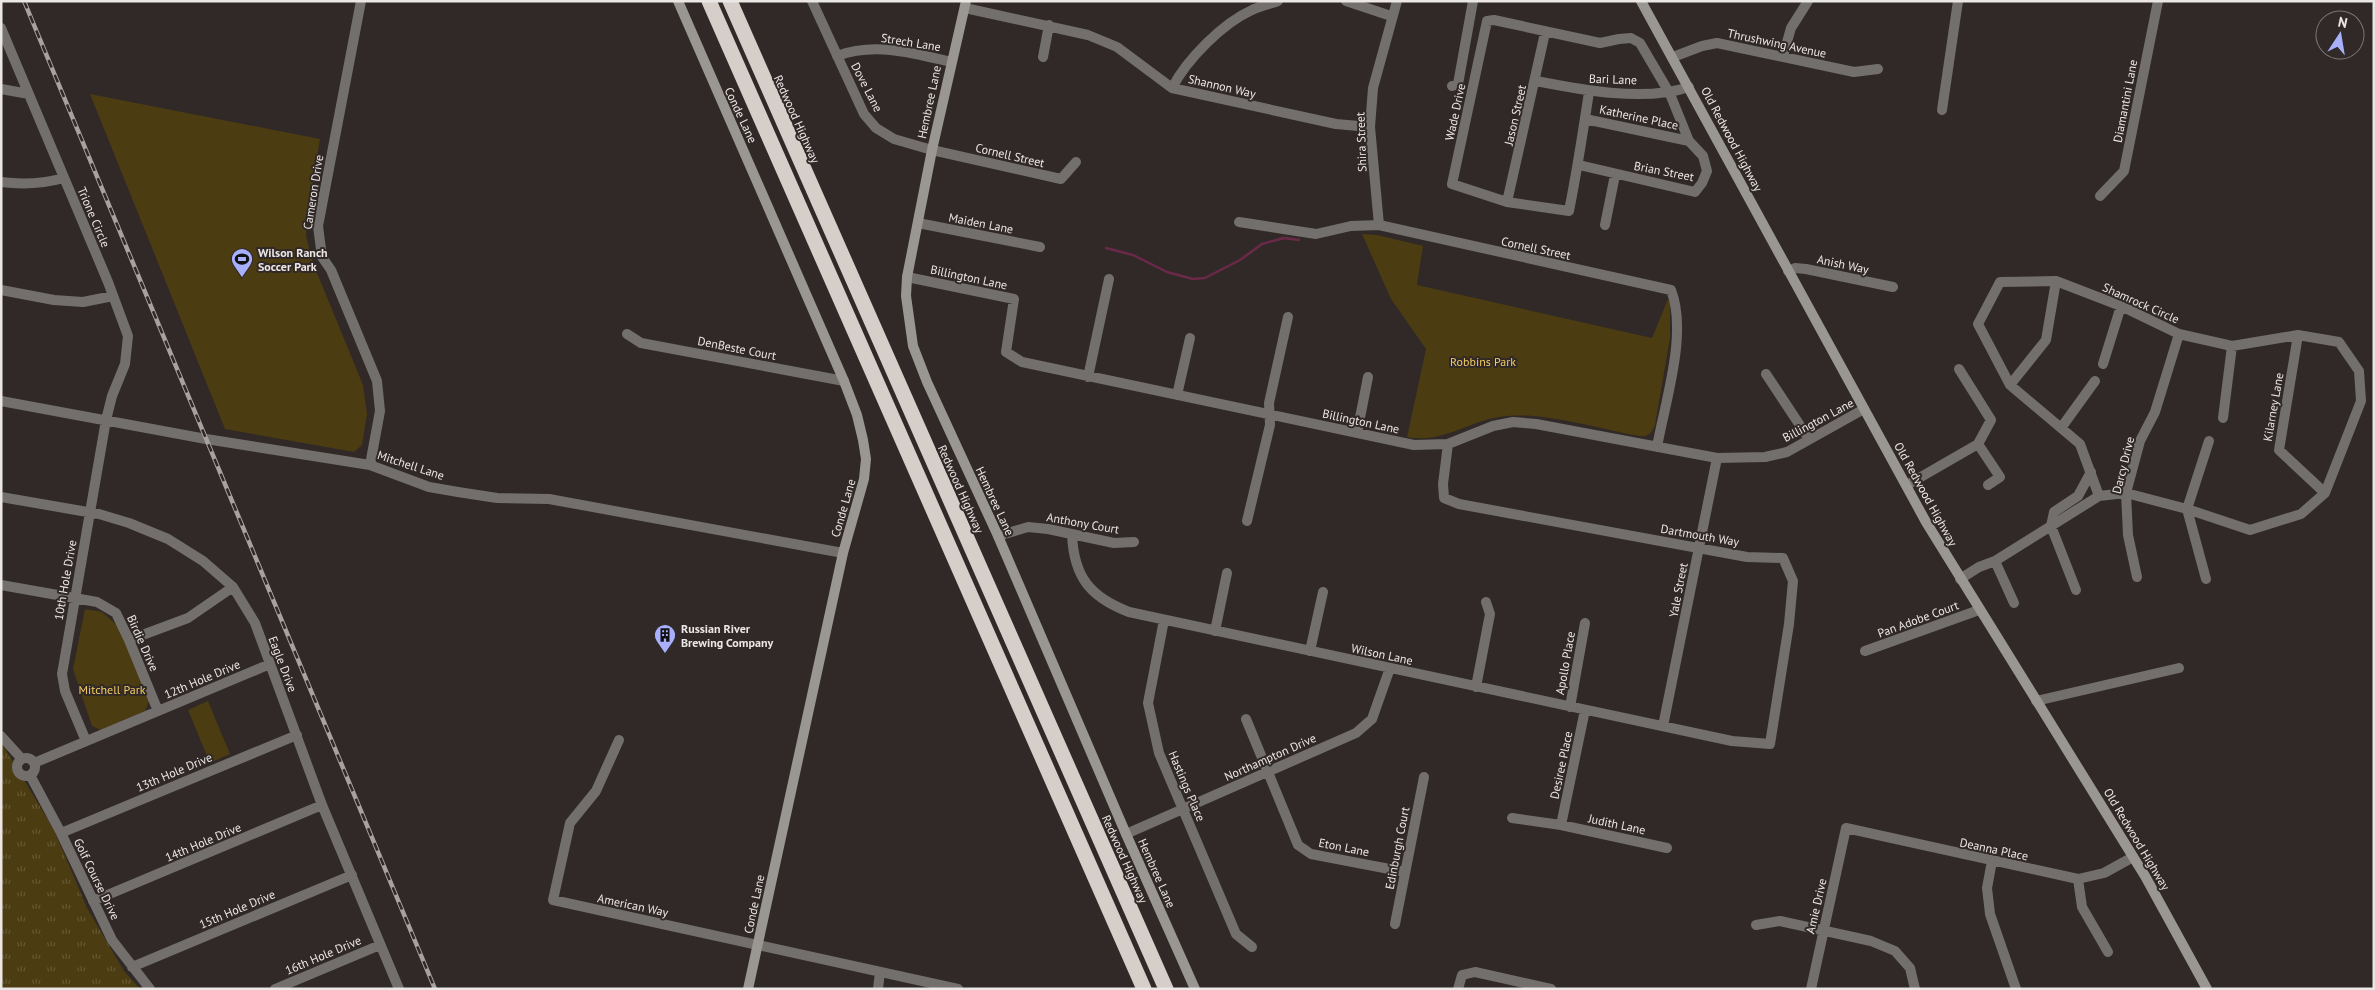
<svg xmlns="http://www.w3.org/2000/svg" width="2375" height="990" font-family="'PT Sans',sans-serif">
<defs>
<pattern id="grass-tufts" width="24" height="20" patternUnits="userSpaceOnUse" patternTransform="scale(1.25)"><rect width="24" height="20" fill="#4b3c11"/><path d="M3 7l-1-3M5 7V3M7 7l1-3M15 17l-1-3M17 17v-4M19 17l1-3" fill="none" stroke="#655834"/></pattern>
</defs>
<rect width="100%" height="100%" fill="#302927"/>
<!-- grass -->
<path fill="url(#grass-tufts)" d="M1,742L54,830L87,908L124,971L140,989H1Z"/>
<!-- green -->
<path fill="#4b3c11" d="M90,94L320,139L309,205L306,236L313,263L363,385L367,414L362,445L354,452L225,429Z
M1362,234L1377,235L1423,246L1417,285L1652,338L1668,299L1670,304V338L1655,425C1652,434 1647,437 1639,436C1600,429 1545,412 1506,416C1471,419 1444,444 1407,437L1426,349L1391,299Z
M85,609L102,612L119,627L150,699L145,711L101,730L92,726L73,669Z
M208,701L230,754L210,763L188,710Z"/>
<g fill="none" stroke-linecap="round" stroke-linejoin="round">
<!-- stream -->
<path stroke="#6b294a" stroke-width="2.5" d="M1106,248L1133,255L1167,272L1193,279L1205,278L1240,260L1262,244L1284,238L1299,240"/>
<!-- street -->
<path stroke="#726f6d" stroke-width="10" d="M361,1L318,226L322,257L331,270L377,381L380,411L370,465
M812,1L864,114L876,128L894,139L932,150L1061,179L1076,162
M1346,1L1391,16
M965,8L1088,35L1117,47L1172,88L1336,124L1370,127
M1,28L108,282L128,336L125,364L112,396L106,420L62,674L65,691L86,741
M837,56C875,42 913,53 951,62
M1783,56L1791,28L1808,1
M1043,57L1049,25
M1673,57L1702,46L1717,43L1854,72L1878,69
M1536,81C1582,90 1645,102 1689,87
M1452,86L1458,84L1473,1
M1172,88C1187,59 1223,23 1252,10C1260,6 1270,4 1278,1
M1,89L29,94
M1942,110L1958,1
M1585,119L1689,141
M1579,165L1695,192L1702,183L1707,171L1703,156L1689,141L1670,94L1640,43L1631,38L1619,39L1600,43L1494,20L1487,21L1452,184L1507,202L1569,211C1577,171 1583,132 1589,92
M1,182C24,185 42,184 64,178
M2100,196L2124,171L2158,1
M1507,202L1545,33
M1239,222L1316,234L1351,226L1379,225L1671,290C1688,333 1665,402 1657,447
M918,223L1040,247
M1379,225L1370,127L1373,88L1397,1
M1605,225L1615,175
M1788,271L1795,268L1806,269L1893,287
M907,277L1014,299L1006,352L1022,362L1414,445L1448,444L1493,426L1513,422L1536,424L1717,458L1765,457L1787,452L1864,409
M1,290L54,300L83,302L113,296
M627,334L641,343L844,381
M2298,335L2279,450L2325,493
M2103,364L2121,306
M1766,374L1809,439
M1088,377L1109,279
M2010,385L2046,340L2056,281
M1177,395L1190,338
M1,401L206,439L370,465L429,487L458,492L497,498L549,499L843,553
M2223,418L2232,346
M2061,428L2095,381
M1357,433L1368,377
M1978,444L2000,477L1988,485
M1907,485L1978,444L1991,420L1959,369
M1,497L99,514L129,523L168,539L203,561L233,587L255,623L322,805L399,989
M1247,521L1270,425L1269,403L1288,317
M1072,535C1074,577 1090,597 1129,612L1732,741L1770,744L1789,624L1793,581L1783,558L1747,557L1459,504L1444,498L1443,484L1448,444
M998,536L1028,527L1048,529L1114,543L1134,542
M1995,561L2014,603
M2137,577L2128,535L2126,493L2140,441L2155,412L2179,334
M1960,579L1979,567L1995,561L2099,496L2080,444L2010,385L1978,324L2000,282L2056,281L2121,306L2179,334L2232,346L2298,335L2339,342L2359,371L2361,401L2325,493L2301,514L2250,530L2187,509L2126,493L2099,496
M2206,579L2187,509L2209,441
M1,585L97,602L116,613L129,640L158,711
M2076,590L2051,526L2054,512L2078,496L2091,472
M1164,620L1148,703L1159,753L1236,934L1252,947
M1215,631L1227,573
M129,640L188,618L233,587
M1310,651L1323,592
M1865,651L1979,610
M1476,687L1490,614L1486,602
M2036,701L2179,668
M1570,707L1585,623
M1246,719L1298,845L1311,854L1405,872
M1663,726L1717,458
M1,736L21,758
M619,740L596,791L570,823L553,900L958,989
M17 767a9 9 0 1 1 18 0a9 9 0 1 1-18 0Z
M34,763L270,664
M30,775L61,833L112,940L150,989
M1512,818L1561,825L1667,848
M1561,825L1585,710
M61,833L297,735
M1126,834L1356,733L1372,719L1390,668
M1992,861L1987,888L1990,914L2016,989
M2078,879L2082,907L2108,952
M93,901L322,805
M1395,924L1424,777
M1756,925L1780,921L1871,941L1895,951L1910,968L1915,989
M132,967L352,875
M275,989L380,945
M878,989L880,972
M1458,989L1462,975L1475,972L1551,989
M1811,989L1846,828L2078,879L2104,873L2133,857"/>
<!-- secondary -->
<path stroke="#9a9692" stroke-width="10" d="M678,1L844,381L857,415L863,440L866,459L864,479L843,553L748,989
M966,1L932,150L907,277L906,296L913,346L927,382L998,536L1126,834L1195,989
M1641,1L1926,522L2145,876L2207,989"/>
<!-- highway -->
<path stroke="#d6cfc9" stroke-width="15" d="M709,1L1144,989
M730,1L1166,989"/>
<!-- rail casing -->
<g stroke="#a7a2a0" stroke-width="4.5">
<path id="rail" d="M24,1L435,989"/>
</g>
<!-- rail -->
<use href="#rail" stroke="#302927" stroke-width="2.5" stroke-dasharray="8" stroke-linecap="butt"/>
</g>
<!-- icons -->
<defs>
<g id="stadium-pin" transform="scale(1.125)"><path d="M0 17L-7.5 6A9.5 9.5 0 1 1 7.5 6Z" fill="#a8b0fc" stroke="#302927"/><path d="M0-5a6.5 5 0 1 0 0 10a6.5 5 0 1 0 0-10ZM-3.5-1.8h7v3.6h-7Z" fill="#111"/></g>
<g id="building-pin" transform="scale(1.125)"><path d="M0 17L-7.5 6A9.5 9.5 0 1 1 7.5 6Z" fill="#a8b0fc" stroke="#302927"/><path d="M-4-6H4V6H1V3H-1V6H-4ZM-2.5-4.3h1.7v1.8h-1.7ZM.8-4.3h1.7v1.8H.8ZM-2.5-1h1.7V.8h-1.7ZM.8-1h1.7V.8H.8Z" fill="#111"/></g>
</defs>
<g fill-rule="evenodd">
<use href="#stadium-pin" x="242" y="259"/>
<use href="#building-pin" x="665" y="635"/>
</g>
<g text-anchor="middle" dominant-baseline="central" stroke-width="4" stroke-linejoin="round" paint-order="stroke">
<!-- street labels -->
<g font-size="12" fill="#ebe7e5" stroke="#302927">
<text transform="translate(911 42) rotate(9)">Strech Lane</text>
<text transform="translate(1777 43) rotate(12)">Thrushwing Avenue</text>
<text transform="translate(1613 79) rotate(2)">Bari Lane</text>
<text transform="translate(1222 86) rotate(13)">Shannon Way</text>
<text transform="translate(867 87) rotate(63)">Dove Lane</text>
<text transform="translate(2125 101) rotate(-79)">Diamantini Lane</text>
<text transform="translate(929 102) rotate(-78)">Hembree Lane</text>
<text transform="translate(1455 112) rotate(-78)">Wade Drive</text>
<text transform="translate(741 115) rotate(65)">Conde Lane</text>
<text transform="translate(1515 115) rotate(-77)">Jason Street</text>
<text transform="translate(1639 117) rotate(12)">Katherine Place</text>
<text transform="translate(797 119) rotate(66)">Redwood Highway</text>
<text transform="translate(1732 139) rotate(62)">Old Redwood Highway</text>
<text transform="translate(1361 142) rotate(-92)">Shira Street</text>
<text transform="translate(1010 155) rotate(13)">Cornell Street</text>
<text transform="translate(1664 171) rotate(11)">Brian Street</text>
<text transform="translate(313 192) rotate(-81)">Cameron Drive</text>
<text transform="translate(94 217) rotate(67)">Trione Circle</text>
<text transform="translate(981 223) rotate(11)">Maiden Lane</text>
<text transform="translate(1536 248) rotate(12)">Cornell Street</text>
<text transform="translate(1843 264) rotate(12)">Anish Way</text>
<text transform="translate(969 277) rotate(12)">Billington Lane</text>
<text transform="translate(2141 303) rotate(24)">Shamrock Circle</text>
<text transform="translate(737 348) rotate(11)">DenBeste Court</text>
<text transform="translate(2273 407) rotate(-80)">Kilarney Lane</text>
<text transform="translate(1818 420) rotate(-28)">Billington Lane</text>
<text transform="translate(1361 421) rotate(12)">Billington Lane</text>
<text transform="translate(411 465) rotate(18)">Mitchell Lane</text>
<text transform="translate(2123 465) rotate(-76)">Darcy Drive</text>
<text transform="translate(961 489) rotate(66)">Redwood Highway</text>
<text transform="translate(1926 494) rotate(61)">Old Redwood Highway</text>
<text transform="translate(995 501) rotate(65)">Hembree Lane</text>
<text transform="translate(843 508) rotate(-74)">Conde Lane</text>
<text transform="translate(1083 523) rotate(10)">Anthony Court</text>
<text transform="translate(1700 535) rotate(10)">Dartmouth Way</text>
<text transform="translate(65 580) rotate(-80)">10th Hole Drive</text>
<text transform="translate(1678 590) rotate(-79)">Yale Street</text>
<text transform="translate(1918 619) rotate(-20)">Pan Adobe Court</text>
<text transform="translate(143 643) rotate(66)">Birdie Drive</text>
<text transform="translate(1382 654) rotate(12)">Wilson Lane</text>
<text transform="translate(1565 663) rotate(-80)">Apollo Place</text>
<text transform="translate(283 664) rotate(69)">Eagle Drive</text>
<text transform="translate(202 679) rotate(-23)">12th Hole Drive</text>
<text transform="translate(1270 757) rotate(-24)">Northampton Drive</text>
<text transform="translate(1561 765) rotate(-78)">Desiree Place</text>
<text transform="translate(174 772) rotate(-23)">13th Hole Drive</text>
<text transform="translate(1187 786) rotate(67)">Hastings Place</text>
<text transform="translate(1617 824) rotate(12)">Judith Lane</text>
<text transform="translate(2137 839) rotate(59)">Old Redwood Highway</text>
<text transform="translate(203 842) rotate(-23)">14th Hole Drive</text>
<text transform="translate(1344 847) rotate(11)">Eton Lane</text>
<text transform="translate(1397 848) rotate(-79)">Edinburgh Court</text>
<text transform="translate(1994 849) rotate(12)">Deanna Place</text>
<text transform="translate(1125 859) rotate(66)">Redwood Highway</text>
<text transform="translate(1157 873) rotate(66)">Hembree Lane</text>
<text transform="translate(97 879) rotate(64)">Golf Course Drive</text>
<text transform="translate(754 904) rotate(-78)">Conde Lane</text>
<text transform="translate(633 905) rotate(12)">American Way</text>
<text transform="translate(1816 906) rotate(-77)">Amie Drive</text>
<text transform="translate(237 909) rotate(-23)">15th Hole Drive</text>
<text transform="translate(323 955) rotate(-23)">16th Hole Drive</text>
</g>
<!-- poi labels -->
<g font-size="12" font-weight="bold" fill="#ebe7e5" stroke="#302927" text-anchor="start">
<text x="258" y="252">Wilson Ranch<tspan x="258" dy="14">Soccer Park</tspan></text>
<text x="681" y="628">Russian River<tspan x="681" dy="14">Brewing Company</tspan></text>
</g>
<!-- park labels -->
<g font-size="12" fill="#f2cb62" stroke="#302927">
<text x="1483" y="361">Robbins Park</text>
<text x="112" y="689">Mitchell Park</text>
</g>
</g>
<!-- border -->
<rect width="2375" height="990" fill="none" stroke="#ebe7e5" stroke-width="5"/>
<!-- north arrow -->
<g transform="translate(2340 35) rotate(12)"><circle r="24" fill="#302927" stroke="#7b7573"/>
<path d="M0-4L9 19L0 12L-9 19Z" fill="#a8b0fc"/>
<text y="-8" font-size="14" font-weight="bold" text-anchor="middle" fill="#ebe7e5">N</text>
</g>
</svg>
